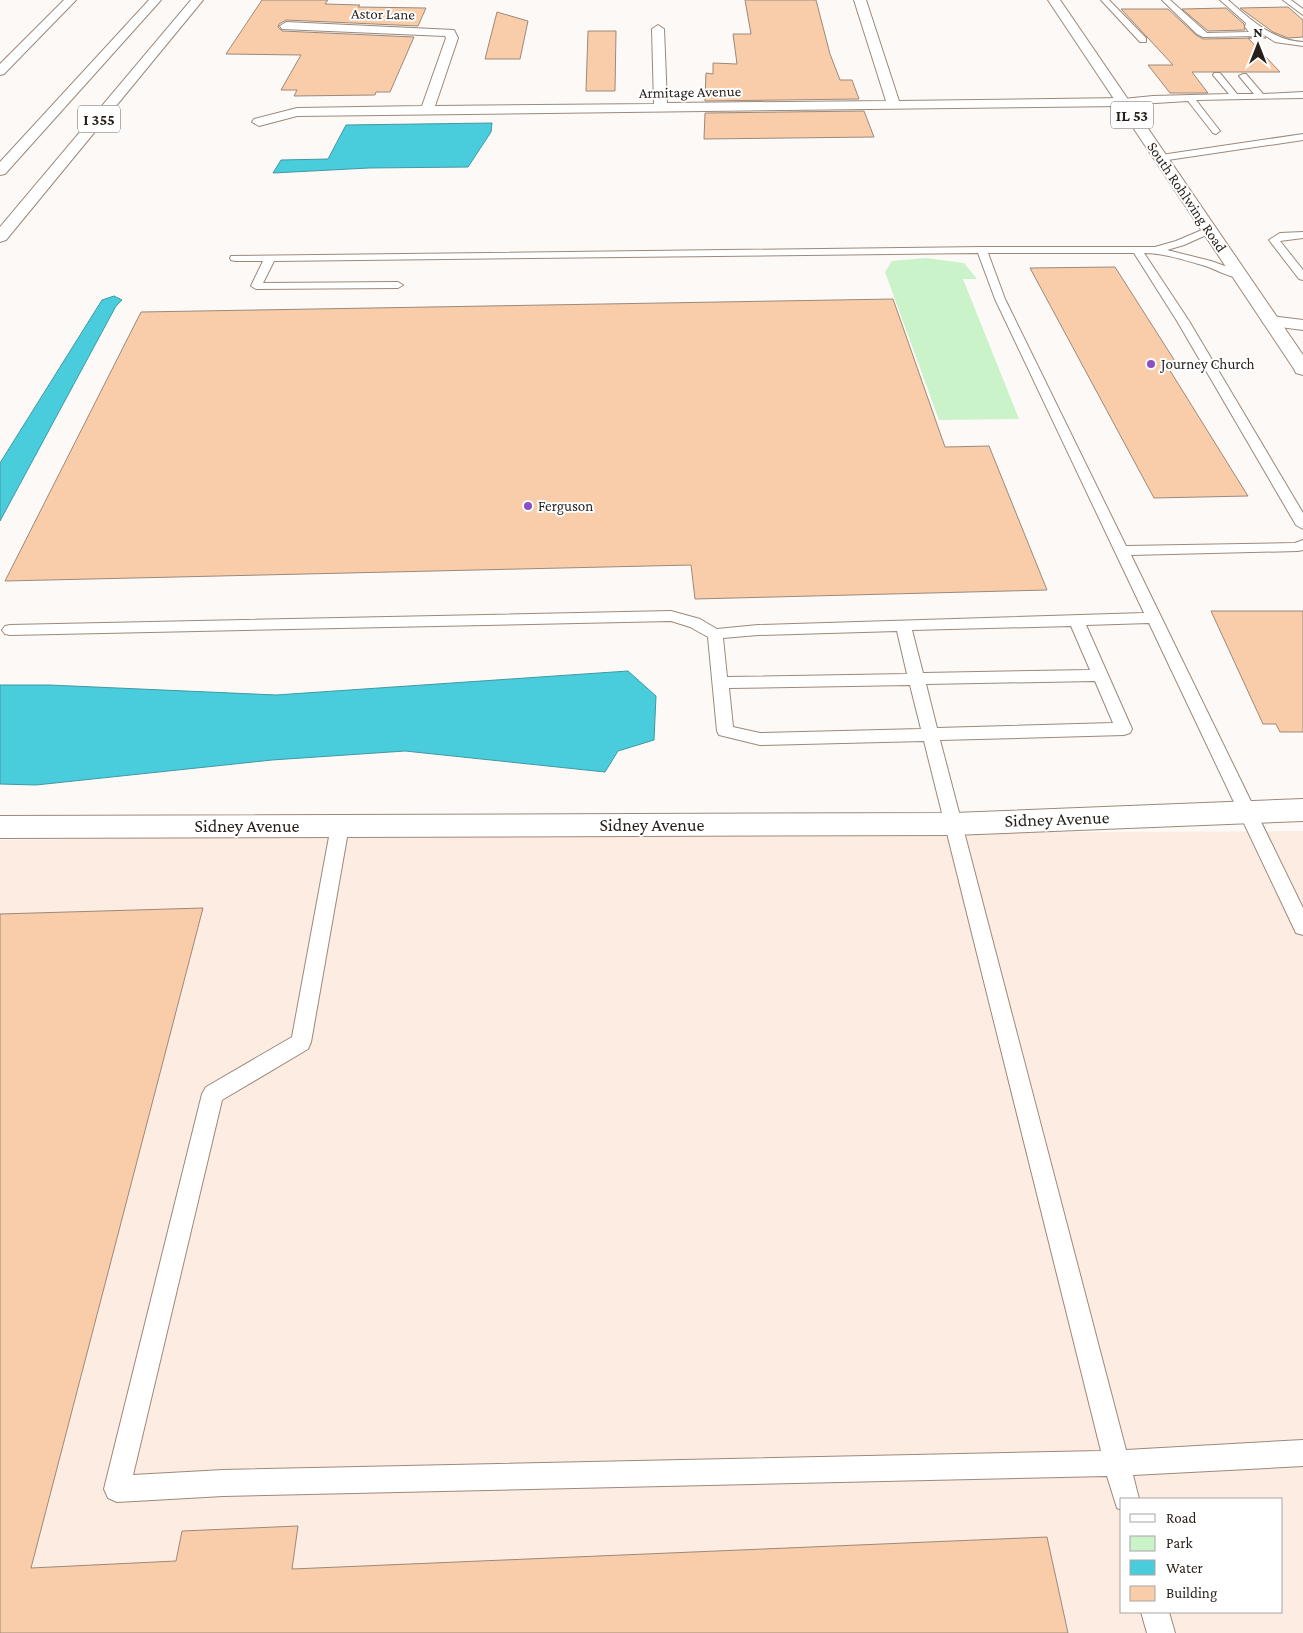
<svg xmlns="http://www.w3.org/2000/svg" width="1303" height="1633" font-family="'Crimson Pro',serif">
<rect width="100%" height="100%" fill="#fdf9f6"/>
<!-- commercial -->
<path fill="#fdece1" fill-rule="evenodd" d="M1303,831V1633H0V840L356,836ZM1122,1499H1282V1612H1122Z"/>
<!-- green -->
<path fill="#caf3c9" d="M926,258L964,263L977,279H963L1019,419L939,420L885,272L892,261Z"/>
<!-- water -->
<path fill="#49cddd" stroke="#3f99a2" d="M492,123L491,132L468,167L369,168L273,173L281,160L328,159L346,125Z
M114,296L122,300L116,306L0,521V463L102,300Z
M628,671L656,696L654,740L618,751L605,772L405,751L272,760L36,785L0,784V685H49L276,695Z"/>
<!-- building -->
<path fill="#f9cda9" stroke="#9c897a" d="M262,0H328L325,4L360,5L358,7L426,8L418,26L286,20L279,24L278,27L282,31L414,37L390,92H376L375,95L294,96L297,90H281L301,55L226,54Z
M745,0H816L830,54L840,80H852L859,99L705,101L706,73L713,74V63L737,64L733,34H751Z
M1288,7L1303,20V37L1288,38L1273,32L1240,8Z
M1226,8L1244,24L1245,30L1208,31L1182,9Z
M1121,9H1168L1196,35L1203,39L1258,38L1261,35L1266,38H1248L1280,72H1192L1208,93H1170L1148,65H1173Z
M497,12L528,21L520,59H485Z
M588,31H616L615,91H586Z
M864,111L874,137L704,139L705,113Z
M1115,267L1180,369H1169L1248,496L1154,498L1030,268Z
M893,299L945,447L989,446L1047,590L695,599L691,565L5,581L141,312Z
M1211,611H1303V732H1280L1276,724H1263Z
M203,908L31,1568L176,1561L182,1531L298,1526L292,1569L1047,1537L1068,1633H0V914Z"/>
<g fill="none" stroke-linecap="round" stroke-linejoin="round">
<!-- lane casing -->
<g stroke="#9c897a" stroke-width="2">
<path id="lane" d="M1101,0H1109L1146,38V42H1140Z
M1162,0H1170L1207,33L1249,32L1245,27L1246,23L1220,0H1228C1250,19 1273,41 1303,42V46L1275,42L1254,28L1259,34L1258,36L1203,37L1197,34Z
M1283,0H1291L1303,9V15Z
M1214,73H1220L1237,94H1254L1239,76L1243,74H1246L1263,94L1303,92V98L1196,100L1220,131L1216,134L1213,133L1188,101L1123,105L1119,102L1123,99L1153,96L1229,94L1213,75Z
M1303,134V140L1161,161L1156,158L1161,155Z
M1209,227L1214,230L1213,232L1184,245L1167,250L1211,261L1244,273L1245,275L1244,277C1232,280 1214,268 1202,265C1184,260 1163,253 1144,253L1189,321L1303,513V529L1296,525L1177,321L1134,253H988L1005,299L1126,546L1295,543L1303,540V550L1298,551L1131,555L1303,908V935L1296,933L1149,623L1086,625L1132,729L1130,733L1124,735L940,740L1126,1450L1303,1440V1466L1133,1475L1139,1499H1122V1510L1117,1508L1107,1476L223,1496L117,1502L108,1498L104,1489L202,1094L206,1087L292,1037L331,826L334,821L340,819L346,821L349,826L311,1042L308,1049L222,1100L133,1475L223,1470L1101,1451L924,741L760,745L719,735L717,731L708,637L690,627L671,621L10,635L5,634L2,630L5,626L10,625L671,611L700,619L717,629L758,625L1144,613L995,299L978,253L274,261L263,283L398,282L403,285L398,288L256,289L251,286L263,261H235L231,260L230,258L231,256L982,247H1155L1176,241ZM1071,626L1090,670L923,673L912,630ZM897,631L907,674L727,677L723,638L758,635ZM1095,681L1113,723L937,728L926,684ZM910,685L921,729L760,733L733,727L729,688Z
M1303,232V238L1280,241L1303,270V280L1299,279L1269,240L1280,233Z
M1141,1612H1169L1175,1633H1147Z"/>
</g>
<!-- street casing -->
<g stroke="#9c897a" stroke-width="2">
<path id="street" d="M64,0H76L4,74L0,75V64Z
M854,0H866L899,101L1123,98L1130,102L1123,106L297,116L259,126L252,122L254,119L297,108L422,106L446,38L445,36L282,29L280,26L286,22L454,30L458,38L435,106L654,104L652,29L658,25L664,29L667,103L886,101Z
M1271,316L1303,320V330L1265,325L1262,321L1265,317Z
M1303,799V821L953,835L0,838V816L953,813Z"/>
</g>
<!-- primary casing -->
<g stroke="#9c897a" stroke-width="2">
<path id="primary" d="M1048,0H1060L1303,355V375L1296,373L1294,369Z"/>
</g>
<!-- highway casing -->
<g stroke="#9c897a" stroke-width="2">
<path id="highway" d="M149,0H161L5,174L0,175V162Z
M191,0H203L6,240L0,242V227Z"/>
</g>
<!-- lane -->
<use href="#lane" fill="#fff" fill-rule="evenodd"/>
<!-- street -->
<use href="#street" fill="#fff" fill-rule="evenodd"/>
<!-- primary -->
<use href="#primary" fill="#fff" fill-rule="evenodd"/>
<!-- highway -->
<use href="#highway" fill="#fff" fill-rule="evenodd"/>
</g>
<!-- markers -->
<g fill="#8e4dc2" stroke="#fff" stroke-width="2">
<circle cx="1151" cy="364" r="5"/>
<circle cx="528" cy="506" r="5"/>
</g>
<g text-anchor="middle" dominant-baseline="central" stroke-width="4" stroke-linejoin="round" paint-order="stroke">
<!-- far-street labels -->
<g font-size="15" fill="#271f19" stroke="#fff">
<text transform="translate(383 14) rotate(1)">Astor Lane</text>
<text transform="translate(690 92) rotate(-1)">Armitage Avenue</text>
<text transform="translate(1187 197) rotate(56)">South Rohlwing Road</text>
</g>
<!-- far-poi labels -->
<g font-size="15" fill="#271f19" stroke="#fff" text-anchor="start">
<text x="1161" y="364">Journey Church</text>
<text x="538" y="506">Ferguson</text>
</g>
<!-- shield labels -->
<g fill="#fff" stroke="#68625e" stroke-width="1">
<rect x="1111" y="101.5" width="42" height="27" rx="4"/>
<rect x="78" y="105.5" width="42" height="27" rx="4"/>
</g>
<g font-size="16" font-weight="bold" fill="#271f19">
<text x="1132" y="115">IL 53</text>
<text x="99" y="119">I 355</text>
</g>
<!-- street labels -->
<g font-size="18" fill="#271f19" stroke="#fff">
<text transform="translate(1057 819) rotate(-2)">Sidney Avenue</text>
<text x="652" y="825">Sidney Avenue</text>
<text x="247" y="826">Sidney Avenue</text>
</g>
</g>
<!-- legend -->
<rect x="1120" y="1498" width="162" height="115" fill="#ffffff" stroke="#a9a5a3"/>
<rect x="1130" y="1514" width="25" height="8" fill="#ffffff" stroke="#a9a5a3"/>
<text x="1166" y="1523" font-size="15" fill="#271f19">Road</text>
<rect x="1130" y="1536" width="25" height="15" fill="#caf3c9" stroke="#a9a5a3"/>
<text x="1166" y="1548" font-size="15" fill="#271f19">Park</text>
<rect x="1130" y="1560" width="25" height="15" fill="#49cddd" stroke="#a9a5a3"/>
<text x="1166" y="1573" font-size="15" fill="#271f19">Water</text>
<rect x="1130" y="1586" width="25" height="15" fill="#f9cda9" stroke="#a9a5a3"/>
<text x="1166" y="1598" font-size="15" fill="#271f19">Building</text>
<!-- north arrow -->
<g transform="translate(1258 45)" stroke="#ffffff" stroke-width="4" paint-order="stroke">
<path d="M0-4L9 19L0 12L-9 19Z" fill="#271f19"/>
<text y="-8" font-size="14" font-weight="bold" text-anchor="middle" fill="#271f19">N</text>
</g>
</svg>
